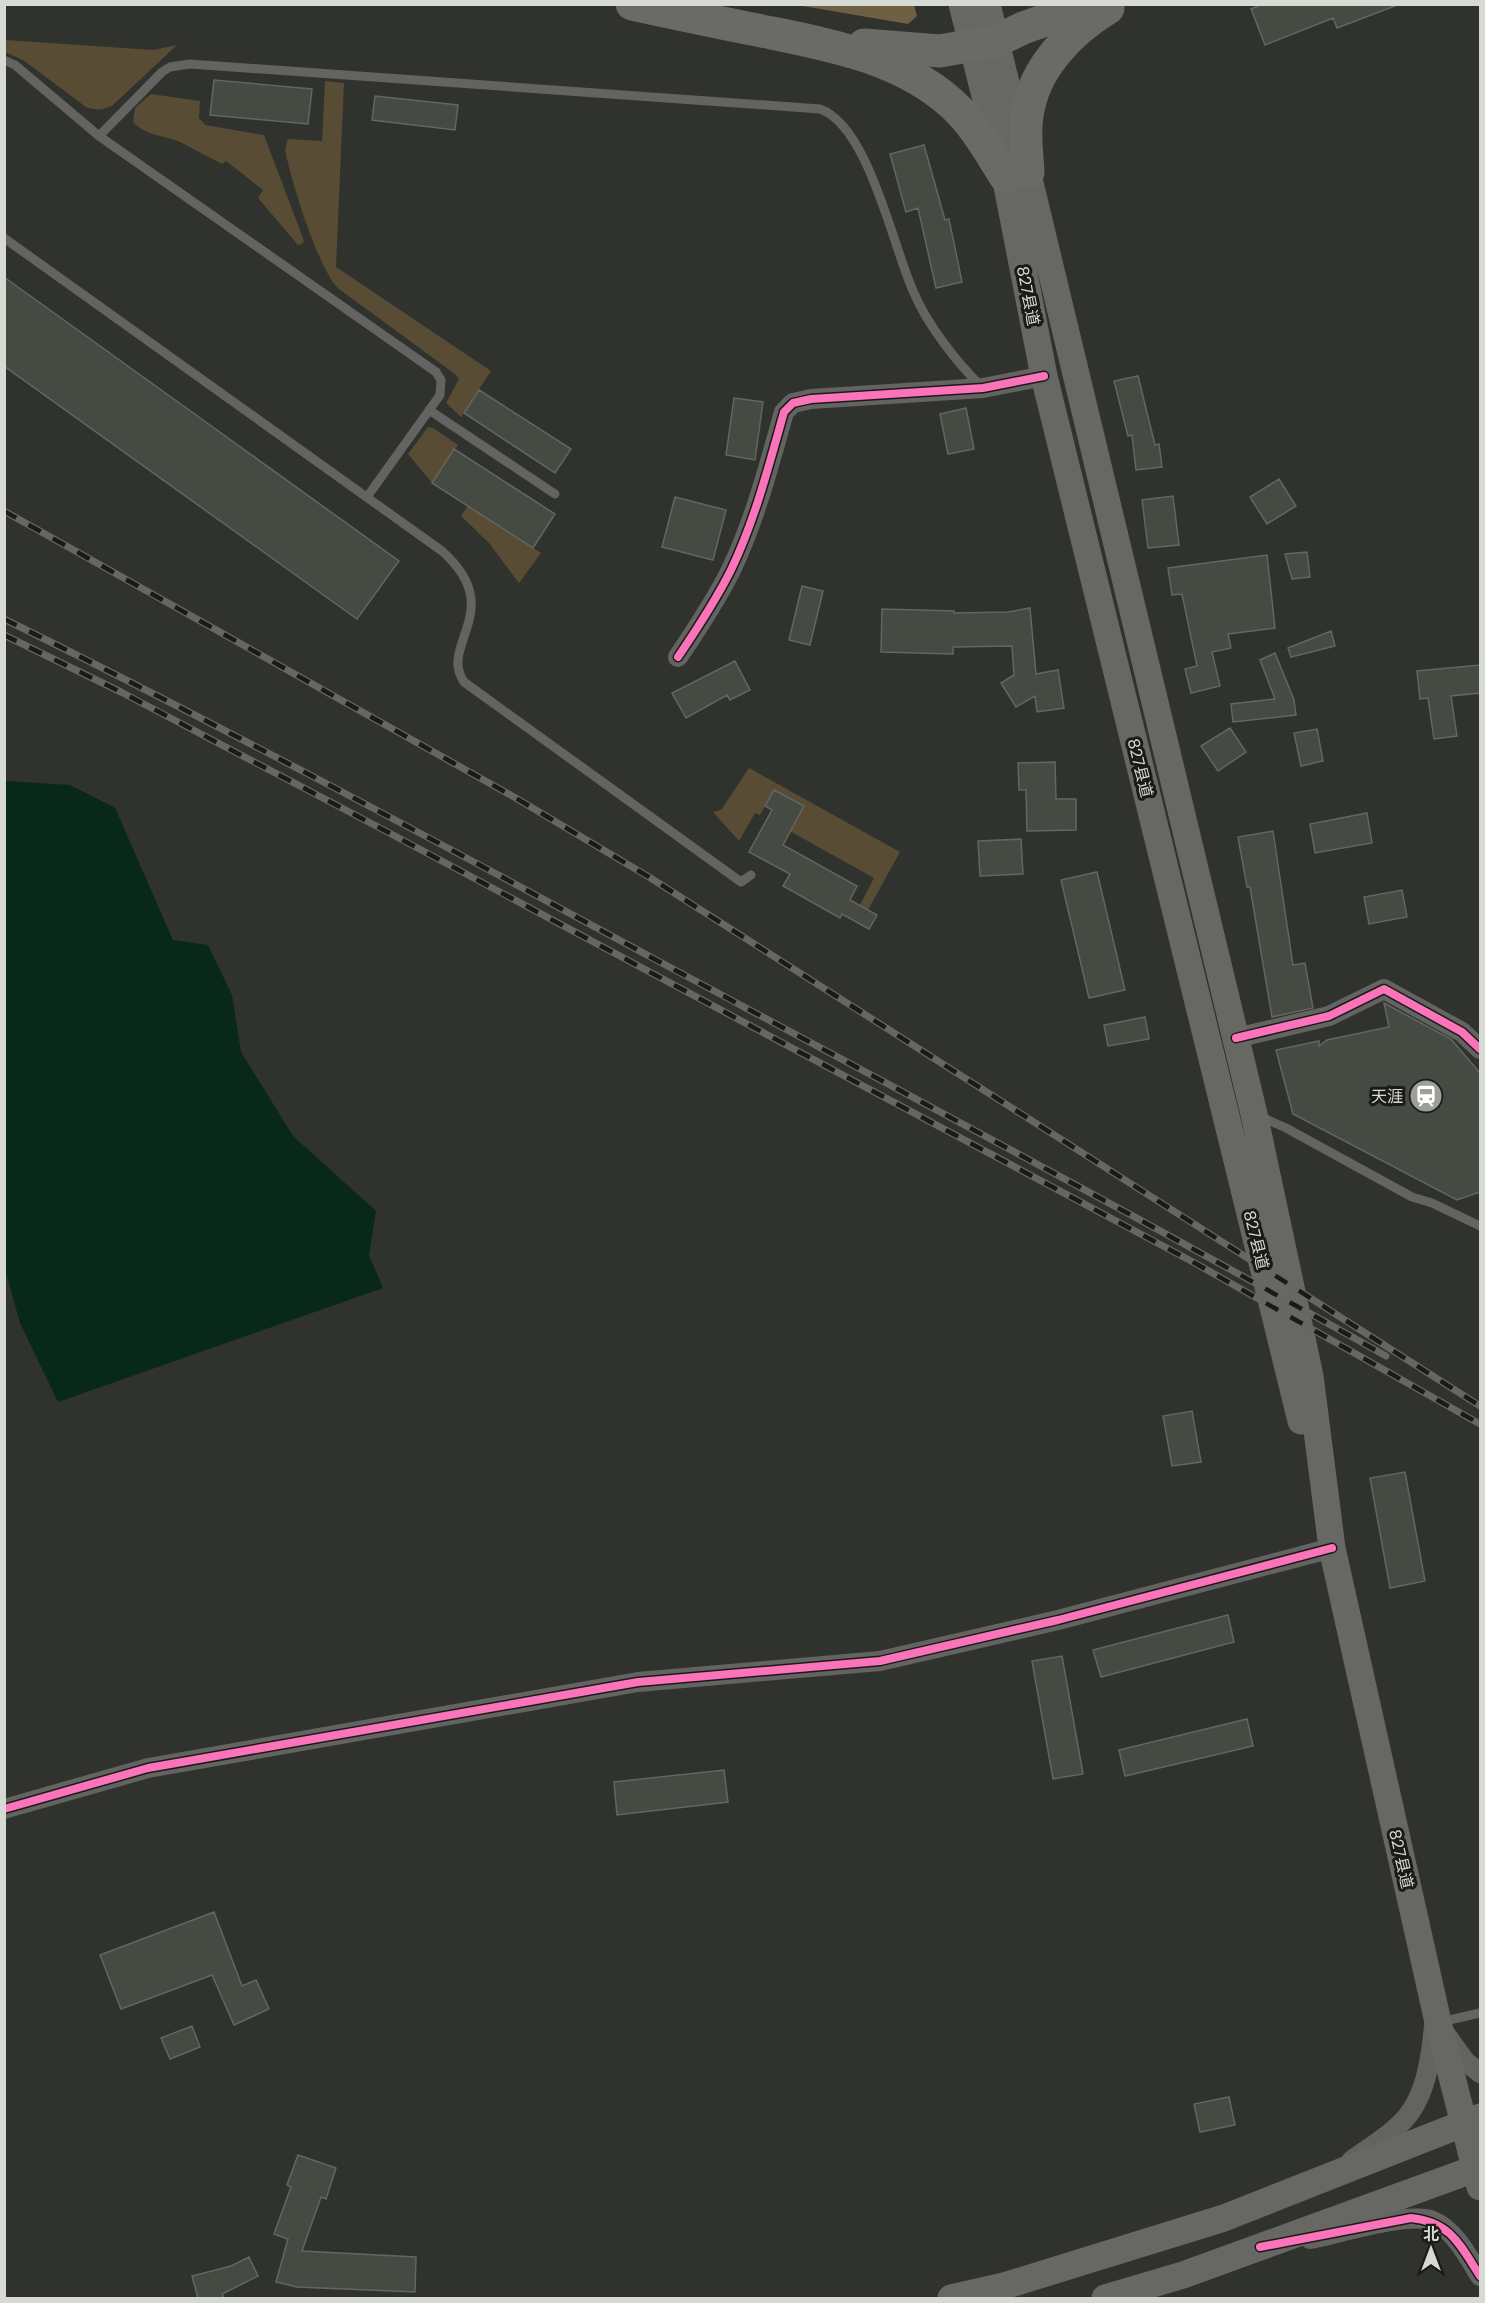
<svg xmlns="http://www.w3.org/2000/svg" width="1485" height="2303" font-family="Poppins,'Noto Sans SC',sans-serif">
<rect width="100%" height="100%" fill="#30322d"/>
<!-- green -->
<path fill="#594c35" d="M5,40L153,50L177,45L113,105C103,110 97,111 86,107L23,60L5,52Z
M325,81L344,83L336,267L491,371L461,417L446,403L459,379L455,374L339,289C319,272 290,178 285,149L288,139L322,141Z
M151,94L200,101L199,118L205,125L264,135L304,241L302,244L298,245L258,198L263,190L226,161L222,164C208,157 194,149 180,142C163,135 146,136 133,122L135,108Z
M428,427L433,428L458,445L432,483L408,454Z
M468,506L541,553L519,583L489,543L461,516Z
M749,768L900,852L868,910L860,905L874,878L770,820L795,823L804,806L774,790L760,815L755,813L739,841L713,812L721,810Z"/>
<!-- forest -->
<path fill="#6e6045" d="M797,5H914L917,16L908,24Z"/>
<!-- water -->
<path fill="#08281b" d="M5,781L70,785L115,808L173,940L208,945L232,995L241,1052L293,1136L376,1211L369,1255L383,1288L58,1402L20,1323L5,1269Z"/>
<!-- building -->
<path fill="#454a43" stroke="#636661" stroke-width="1.5" d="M1263,4H1395V6L1337,28L1333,18L1265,45L1251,9Z
M214,80L312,89L308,124L210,115Z
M375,96L458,105L455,130L372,120Z
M924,145L945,220L949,219L962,282L936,288L918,208L906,212L890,154Z
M4,277L399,561L357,619L4,366Z
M1138,376L1155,445L1159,444L1162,467L1136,470L1132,435L1128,436L1114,381Z
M479,390L571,449L555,473L464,413Z
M734,398L763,402L755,460L726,455Z
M966,408L974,449L948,454L940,414Z
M454,449L555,514L533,548L432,483Z
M1279,479L1296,506L1267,524L1250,497Z
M1173,496L1179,545L1148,548L1142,500Z
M675,497L726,510L713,560L662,547Z
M1307,552L1310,577L1292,579L1285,554Z
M1267,555L1275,628L1228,634L1231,648L1212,652L1220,686L1191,693L1185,669L1197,666L1182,594L1172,595L1168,568Z
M802,586L823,591L810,645L789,640Z
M1030,608L1036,674L1058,670L1064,708L1037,712L1035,696L1016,707L1001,683L1014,675L1012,646L953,647V654L881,652L882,609L954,611V613L1008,612Z
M1331,631L1335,646L1291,657L1288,648Z
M1275,653L1294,700L1296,715L1233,722L1231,704L1275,699L1260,660Z
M735,661L750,690L730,700L727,695L686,718L672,693Z
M1480,665V693L1451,696L1457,736L1434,739L1428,698L1420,699L1417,671Z
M1230,728L1246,752L1218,771L1201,746Z
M1317,729L1323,761L1301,766L1294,733Z
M1055,762L1056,799H1076V830L1027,831L1026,790H1019L1018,763Z
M774,790L804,806L783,845L857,886L850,900L877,915L869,929L842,914L840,918L783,886L790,874L749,852L772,810L765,806Z
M1367,813L1372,843L1315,853L1310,824Z
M1273,831L1293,965L1305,963L1313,1008L1272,1017L1250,887H1247L1238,837Z
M1021,839L1023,874L980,876L978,841Z
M1097,872L1125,990L1089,998L1061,880Z
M1402,890L1407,917L1369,924L1364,897Z
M1384,1003L1451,1039L1480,1073V1192L1457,1200L1293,1114L1276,1050L1319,1041V1046L1327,1040L1389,1027Z
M1145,1017L1149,1039L1108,1046L1104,1025Z
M1192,1411L1201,1462L1172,1466L1163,1416Z
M1405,1472L1425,1581L1390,1588L1370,1478Z
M1228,1615L1234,1642L1101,1677L1093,1650Z
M1062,1656L1083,1774L1053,1779L1032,1661Z
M1247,1719L1253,1746L1125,1776L1119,1750Z
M724,1770L728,1802L617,1815L614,1782Z
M214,1912L242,1986L256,1980L269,2009L234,2025L212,1975L121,2009L100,1955Z
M192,2026L200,2047L170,2059L161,2038Z
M1229,2097L1235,2125L1200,2132L1194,2104Z
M298,2155L336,2168L326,2199L321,2197L302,2251L416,2257L415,2292L297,2287L276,2282L288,2239L274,2234L291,2187L287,2185Z
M249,2257L258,2276L222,2294L224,2298H198L192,2276L231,2266Z"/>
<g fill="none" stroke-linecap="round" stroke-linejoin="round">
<!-- lane -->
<path stroke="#636362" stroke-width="9" d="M4,60L15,65L99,136L436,372L441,380L440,395L367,497
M99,136L162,72L170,67L190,64L820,109C869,126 893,248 914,293C927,324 957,363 981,386
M4,238L442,551C508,610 438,644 464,682L741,882L751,875
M429,410L555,494
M1259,1116L1286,1128L1412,1197L1432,1203L1480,1226
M1440,2022L1480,2013"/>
<!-- street -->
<path stroke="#636362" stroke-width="20" d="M678,657C697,629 716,600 731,570C755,520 769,465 784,412L793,403L811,399L983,388L1044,376
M1236,1038L1329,1016L1384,989L1462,1032L1480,1049
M4,1809L148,1768L638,1682L880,1661L1058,1620L1332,1548
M1445,2033L1465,2061L1480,2073
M1351,2161C1367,2149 1386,2138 1400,2124C1426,2100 1431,2058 1434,2025
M1310,2239C1338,2234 1409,2211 1433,2221C1454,2229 1469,2258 1480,2276"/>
<!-- secondary -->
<path stroke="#676764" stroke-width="27" d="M962,4L1005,176L1044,376L1301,1421
M987,4L1254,1114L1310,1376L1332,1548L1438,2022L1480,2187
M951,2298L1004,2286L1224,2218L1480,2117
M1105,2298L1183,2275L1480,2167"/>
<!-- highway -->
<path stroke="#6a6a68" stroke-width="33" d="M632,4C674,13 716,22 757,30C825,44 898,56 951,103C974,123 989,151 1005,176
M864,45L940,51L996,41L1023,28L1091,4
M1028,172C1027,154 1024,134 1027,116C1033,69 1069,32 1108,8"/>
<!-- rail casing -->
<g stroke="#666764" stroke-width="7">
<path id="rail" d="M4,511L514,797L649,877L1480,1406
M4,619C226,728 443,845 660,962C903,1092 1146,1221 1386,1356
M4,635L121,692L380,828L1193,1262L1480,1424"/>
</g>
<!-- rail -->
<use href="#rail" stroke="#1a1b17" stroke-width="4.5" stroke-dasharray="14" stroke-linecap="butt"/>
<!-- cycleway casing -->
<g stroke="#1a1b17" stroke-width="11">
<path id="cycleway" d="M678,657C697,629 716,600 731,570C755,520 769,465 784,412L793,403L811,399L983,388L1044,376
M1236,1038L1329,1016L1384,989L1462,1032L1480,1049
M4,1809L148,1768L638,1682L880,1661L1058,1620L1332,1548
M1260,2247L1411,2218C1451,2222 1460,2245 1480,2276"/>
</g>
<!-- cycleway -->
<use href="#cycleway" stroke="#fb73b8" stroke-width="8"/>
</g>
<!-- icons -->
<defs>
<g id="station-disc" transform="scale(1.725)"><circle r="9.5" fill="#9d9f99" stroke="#1a1b17"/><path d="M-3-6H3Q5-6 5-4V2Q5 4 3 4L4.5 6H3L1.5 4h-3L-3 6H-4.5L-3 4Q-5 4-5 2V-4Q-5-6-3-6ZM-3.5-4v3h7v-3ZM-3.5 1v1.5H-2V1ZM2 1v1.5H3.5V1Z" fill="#fff"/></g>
</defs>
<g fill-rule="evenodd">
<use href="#station-disc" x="1426" y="1096"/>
</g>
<g text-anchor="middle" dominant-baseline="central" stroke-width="6" stroke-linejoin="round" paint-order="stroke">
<!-- street labels -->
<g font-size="16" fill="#d7d9d3" stroke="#1a1b17">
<text transform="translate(1028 296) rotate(79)">827县道</text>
<text transform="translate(1140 768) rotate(76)">827县道</text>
<text transform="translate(1256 1240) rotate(76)">827县道</text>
<text transform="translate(1401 1859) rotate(77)">827县道</text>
</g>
<!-- poi labels -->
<g font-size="16" fill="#d7d9d3" stroke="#1a1b17" text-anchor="end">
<text x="1403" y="1096">天涯</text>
</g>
</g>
<!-- border -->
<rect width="1485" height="2303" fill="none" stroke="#d7d9d3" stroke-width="12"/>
<!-- north arrow -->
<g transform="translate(1431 2249)" stroke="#1a1b17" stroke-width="4.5" paint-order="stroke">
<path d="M0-4.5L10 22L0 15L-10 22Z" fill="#d7d9d3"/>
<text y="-9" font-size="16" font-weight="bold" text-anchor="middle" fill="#d7d9d3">北</text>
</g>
</svg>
